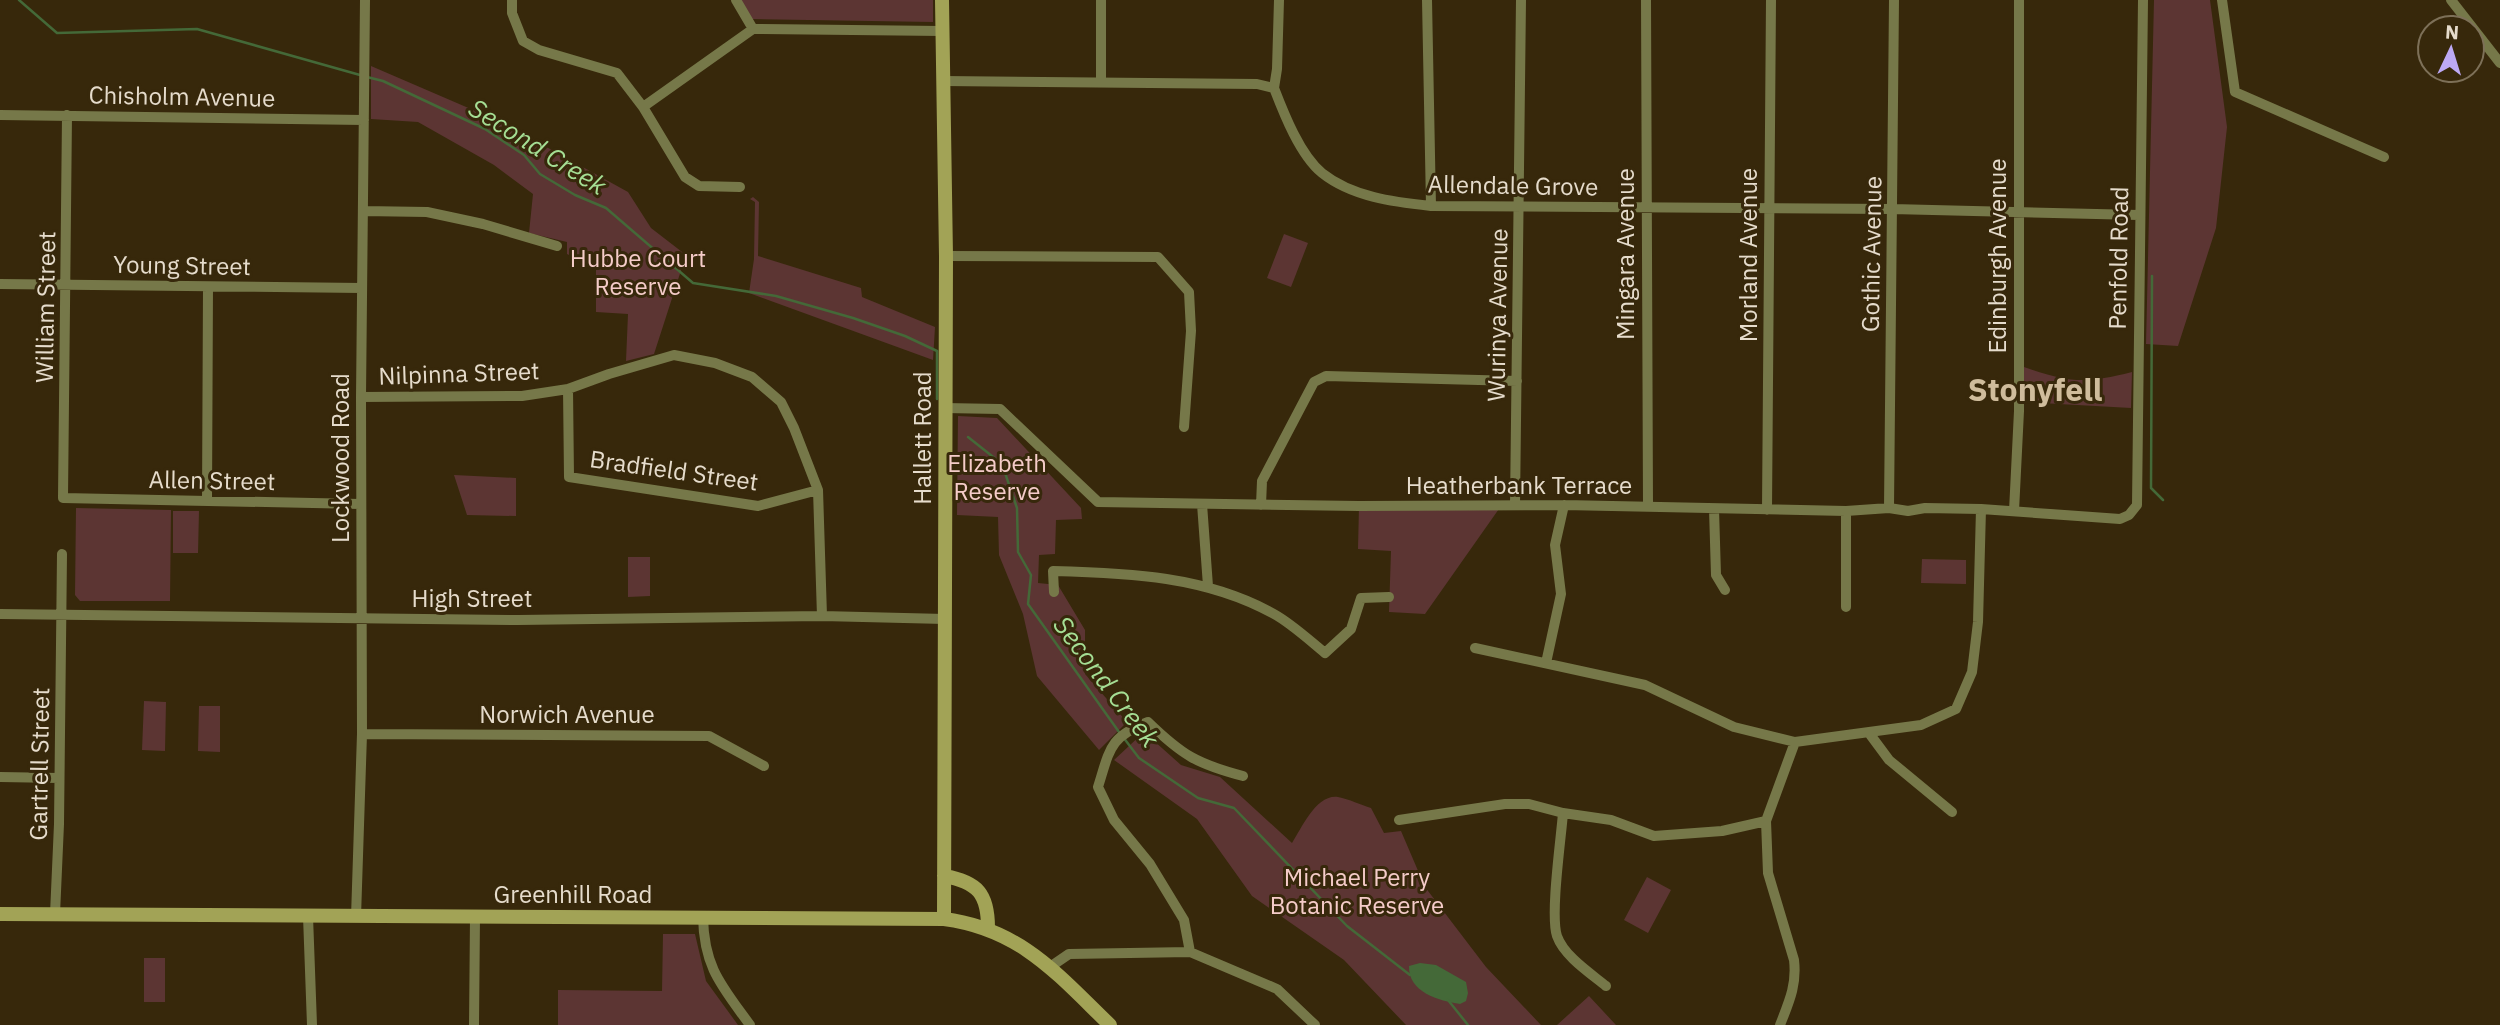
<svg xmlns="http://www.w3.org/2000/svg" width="2500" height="1025" font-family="'IBM Plex Sans',sans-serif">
<rect width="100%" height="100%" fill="#37280b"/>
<!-- green -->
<path fill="#5c3533" d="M740,0H933V22L751,19Z
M2154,0H2210L2227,127L2216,228L2178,346L2146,344Z
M371,66L501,122L628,192L651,228L686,255L654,354L626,361L628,314L596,312V268L567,254V242L529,233L533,194L494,165L418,122L371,119Z
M753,197L759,202L758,256L861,288L862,297L935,327L933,360L749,293L754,259L755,202L750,199Z
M1284,234L1308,243L1291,287L1267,278Z
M2024,367C2070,383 2084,384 2132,372L2131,408L2024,402Z
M958,416L997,418L1081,508L1082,519L1056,520L1055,554L1039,555L1038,583L1058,585L1085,630V674L1127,722L1099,750L1037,676L1023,614L999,555L998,517L957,515Z
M454,475L516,478V516L467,515Z
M1359,506H1501L1425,614L1389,612L1391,551L1358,549Z
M76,508L171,510L170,601H80L75,595Z
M173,511H199L198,553H173Z
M628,557H650V596L628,597Z
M1922,559L1966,560V584L1921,583Z
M144,701L166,702L165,751L142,750Z
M199,706H220V752L198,751Z
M1144,732L1181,765L1220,777L1292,843C1302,828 1316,794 1338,797C1349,799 1361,805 1371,808L1384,833L1401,831L1425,887L1486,967L1541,1025H1406L1344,960L1252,896L1197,819L1114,760Z
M1647,877L1671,890L1648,933L1624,920Z
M663,934H695L706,981L738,1025H558V990L662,991Z
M144,958H165V1002H144Z
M1589,996L1616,1025H1557Z"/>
<!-- water -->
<path fill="#446938" d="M1420,963L1436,965L1466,982L1468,993L1466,1001L1460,1004C1439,1001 1408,992 1409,966Z"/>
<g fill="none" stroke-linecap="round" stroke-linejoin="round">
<!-- stream -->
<path stroke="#446938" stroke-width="2.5" d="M19,0L57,33L197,29L360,75
M367,77L383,81L485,129L524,155L540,174L575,195L606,208L693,283L776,296L853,318L905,336L937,351V399
M2152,276L2151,488L2163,500
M968,437L1002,464L1017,508L1018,552L1031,575L1028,604L1119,732
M1123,737L1139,758L1198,798L1234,808L1347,926L1410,975
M1448,1000L1468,1025"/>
<!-- street -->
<path stroke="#767849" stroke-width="10" d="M512,0V13L523,41L539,50L617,73L643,107L685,177L699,186L740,187
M736,0L753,29L942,31
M1427,0L1431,206
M1646,0L1648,507
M2222,0L2235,92L2384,157
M2451,0L2500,63
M943,81L1257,84L1274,88C1284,114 1300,155 1322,173C1352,197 1394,202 1431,206L1892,209L2139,215
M1101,81V0
M1274,88L1277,69L1279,0
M643,107L753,29
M0,115L364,120
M67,115L63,498L360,504
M363,211L427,212L483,224L557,246
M946,256L1158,257L1189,292L1191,331L1184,427
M0,284L362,288
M568,389L569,477L758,506L818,490
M361,397L522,396L568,389L609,374L674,355L715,363L752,377L781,402L794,428L818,490L822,616
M944,408L1000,409L1098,502L1359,506L1564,505L1846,511L1889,508L1908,511L1925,508L1981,509L2120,519L2129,515L2137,505L2143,0
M207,500L208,287
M1202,504L1208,586
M1261,505L1262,481L1314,382L1326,376L1517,381
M1515,505L1521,0
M1889,508L1894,0
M1714,509L1716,575L1725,590
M1767,510L1771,0
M2014,511L2019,411V0
M1054,592L1053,571C1129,573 1206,576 1274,614C1292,624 1309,640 1325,653L1351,629L1361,598L1389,597
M1846,607V511
M0,614L518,620L822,616L945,619
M1475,648L1645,685L1734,727L1795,742L1921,725L1956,709L1972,672L1978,622L1981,509
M1546,663L1561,594L1555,545L1564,505
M1869,733L1889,760L1952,812
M362,734L709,736L764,766
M0,777L59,778
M1563,813C1561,839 1550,915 1557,936C1564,956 1590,973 1606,986
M1399,820L1505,804H1529L1563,813L1611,820L1654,836L1722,831L1766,821
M55,914L59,824L62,554
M308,916L312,1025
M356,917L362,734L361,397L365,0
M703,917C704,968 722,986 750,1025
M1190,952L1277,989L1315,1025
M1050,967L1069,954L1190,952L1184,920L1150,864L1114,820L1098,787C1110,749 1109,737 1148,722C1182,755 1197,764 1243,776
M474,1025L475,917
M1780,1025C1789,1002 1797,985 1794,960L1768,873L1766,821L1795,742"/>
<!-- secondary -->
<path stroke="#a2a356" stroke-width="14" d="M942,0L946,256L944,919
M944,876C978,882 988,894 988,928
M0,914L944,919C1021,929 1058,975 1110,1025"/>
</g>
<g text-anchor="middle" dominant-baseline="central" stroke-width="6" stroke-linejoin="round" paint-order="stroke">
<!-- street labels -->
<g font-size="24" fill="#e6dccc" stroke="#37280b">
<text transform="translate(182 96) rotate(1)">Chisholm Avenue</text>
<text transform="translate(1513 185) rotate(1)">Allendale Grove</text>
<text transform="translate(1625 254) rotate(-90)">Mingara Avenue</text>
<text transform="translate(1871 254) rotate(-89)">Gothic Avenue</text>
<text transform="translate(1748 255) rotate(-90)">Morland Avenue</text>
<text transform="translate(1997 256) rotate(-90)">Edinburgh Avenue</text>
<text transform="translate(2118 258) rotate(-89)">Penfold Road</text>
<text transform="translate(182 265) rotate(1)">Young Street</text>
<text transform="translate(45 307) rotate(-89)">William Street</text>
<text transform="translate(1497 315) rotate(-89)">Wurinya Avenue</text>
<text transform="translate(459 373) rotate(-2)">Nilpinna Street</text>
<text transform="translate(922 438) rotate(-90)">Hallett Road</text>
<text transform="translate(340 458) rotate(-90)">Lockwood Road</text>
<text transform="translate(674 470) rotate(8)">Bradfield Street</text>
<text transform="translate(212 480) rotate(1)">Allen Street</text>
<text x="1519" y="485">Heatherbank Terrace</text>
<text x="472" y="598">High Street</text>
<text x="567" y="714">Norwich Avenue</text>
<text transform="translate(39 764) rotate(-89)">Gartrell Street</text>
<text x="573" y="894">Greenhill Road</text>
</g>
<!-- park labels -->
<g font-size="24" fill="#f5ccc9" stroke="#37280b">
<text x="638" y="258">Hubbe Court<tspan x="638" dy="28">Reserve</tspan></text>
<text x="997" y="463">Elizabeth<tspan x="997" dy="28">Reserve</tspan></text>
<text x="1357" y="877">Michael Perry<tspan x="1357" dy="28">Botanic Reserve</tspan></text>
</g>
<!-- water labels -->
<g font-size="26" font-style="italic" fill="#a5de94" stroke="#37280b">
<text transform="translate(538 146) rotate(32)">Second Creek</text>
<text transform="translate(1107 681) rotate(53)">Second Creek</text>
</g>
<!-- district labels -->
<g font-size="32" font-weight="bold" fill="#cfbc9c" stroke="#37280b">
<text x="2035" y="389">Stonyfell</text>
</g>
</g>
<!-- north arrow -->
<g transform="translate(2451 49) rotate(4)"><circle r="33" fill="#37280b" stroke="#7d7058" stroke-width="2"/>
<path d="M0-5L12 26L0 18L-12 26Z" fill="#bda9f5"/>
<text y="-10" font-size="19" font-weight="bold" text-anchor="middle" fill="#e6dccc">N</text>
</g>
</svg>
